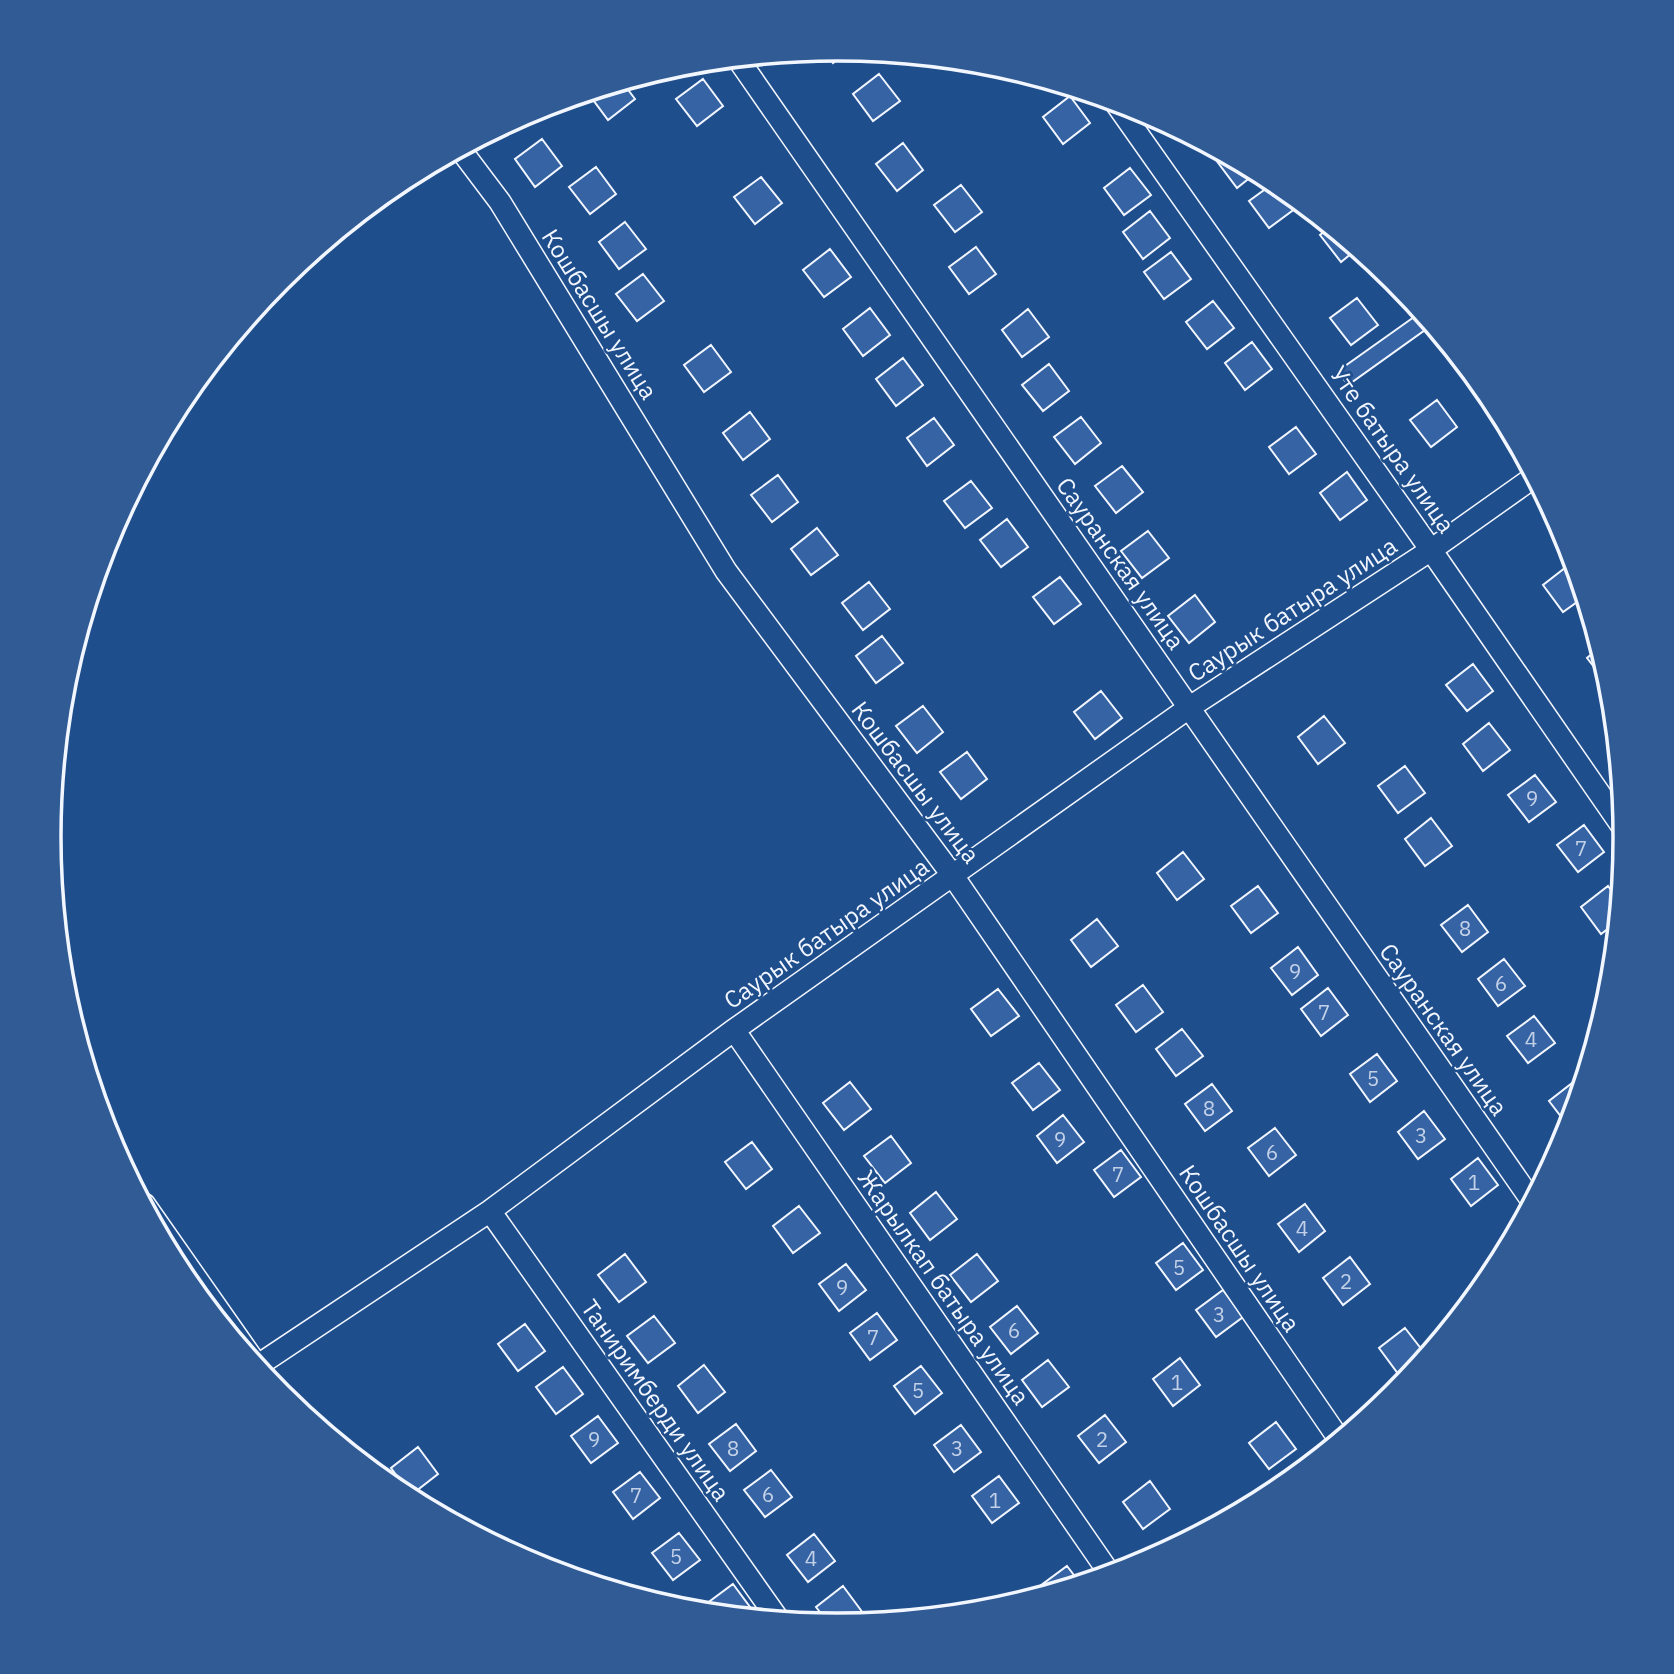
<svg xmlns="http://www.w3.org/2000/svg" width="1674" height="1674" font-family="'IBM Plex Sans',sans-serif">
<rect width="100%" height="100%" fill="#1f4e8c"/>
<!-- building -->
<path fill="#3563a3" stroke="#f2f6ff" stroke-width="2" d="M837,49L850,50L833,63L824,50Z
M879,74L900,101L873,121L853,94Z
M703,79L723,106L697,126L676,99Z
M623,83L635,99L608,120L588,93Z
M1070,96L1090,123L1063,144L1043,117Z
M542,139L562,166L535,187L515,159Z
M903,143L923,170L897,191L876,164Z
M1224,155L1257,172L1237,188L1216,160Z
M596,167L616,194L590,214L569,187Z
M1130,168L1151,195L1124,215L1104,188Z
M761,177L782,203L755,224L734,197Z
M1275,182L1296,208L1269,228L1249,201Z
M961,185L982,212L955,232L934,205Z
M1150,211L1170,238L1143,259L1123,232Z
M625,222L646,249L619,269L599,242Z
M1330,227L1357,249L1341,262L1320,235Z
M976,247L996,274L969,294L949,267Z
M830,249L851,277L824,297L803,270Z
M1171,252L1191,279L1164,299L1144,272Z
M643,274L664,301L637,321L616,294Z
M1357,298L1378,325L1351,345L1330,318Z
M1213,301L1234,328L1207,349L1186,322Z
M870,308L890,335L863,356L843,329Z
M1028,309L1049,337L1022,357L1002,330Z
M1421,312L1432,325L1348,385L1338,371Z
M1252,342L1272,369L1245,390L1225,363Z
M711,345L731,372L704,392L684,365Z
M903,358L923,385L896,406L876,379Z
M1049,364L1069,391L1043,411L1022,385Z
M1437,400L1457,427L1431,447L1410,420Z
M750,412L770,439L743,460L723,433Z
M1081,417L1101,443L1075,464L1054,437Z
M934,418L954,445L927,466L907,438Z
M1296,427L1316,454L1289,474L1269,447Z
M1122,466L1143,492L1116,513L1095,486Z
M1347,472L1367,500L1340,520L1320,493Z
M778,475L798,502L772,522L751,495Z
M971,481L992,508L965,528L944,501Z
M1007,519L1028,547L1001,567L980,540Z
M817,528L838,555L811,575L791,549Z
M1148,531L1169,558L1142,578L1121,551Z
M1570,564L1576,573L1584,597L1563,612L1543,585Z
M1060,577L1081,604L1054,624L1033,597Z
M869,582L890,609L863,630L842,603Z
M1195,595L1215,622L1189,643L1168,616Z
M882,636L903,663L876,683L856,656Z
M1599,648L1610,683L1608,685L1587,658Z
M1473,664L1493,691L1467,711L1446,685Z
M1101,691L1122,718L1095,739L1074,712Z
M923,706L943,732L917,753L896,726Z
M1324,716L1345,743L1318,764L1298,737Z
M1489,723L1510,750L1483,771L1463,744Z
M967,752L987,779L961,799L940,772Z
M1405,766L1425,793L1398,813L1378,786Z
M1535,775L1556,802L1529,822L1508,795Z
M1431,818L1452,846L1425,866L1405,839Z
M1584,825L1604,852L1578,872L1557,845Z
M1183,852L1204,879L1177,900L1157,873Z
M1258,886L1278,913L1251,933L1231,906Z
M1608,886L1619,901L1617,922L1601,934L1581,907Z
M1468,905L1488,932L1462,952L1441,925Z
M1097,919L1118,946L1091,967L1071,940Z
M1298,947L1318,975L1292,995L1271,968Z
M1504,959L1525,986L1498,1006L1478,979Z
M1143,985L1163,1012L1136,1032L1116,1005Z
M1328,988L1348,1015L1321,1036L1301,1009Z
M998,989L1019,1016L991,1036L971,1009Z
M1534,1016L1555,1043L1528,1063L1507,1036Z
M1182,1029L1203,1056L1176,1076L1156,1049Z
M1377,1054L1397,1081L1370,1102L1350,1074Z
M1039,1063L1060,1090L1033,1110L1012,1083Z
M1576,1080L1581,1087L1569,1127L1549,1101Z
M850,1082L871,1109L844,1130L823,1103Z
M1212,1084L1232,1111L1205,1131L1185,1104Z
M1424,1111L1445,1139L1418,1159L1398,1132Z
M1063,1115L1084,1142L1057,1163L1037,1136Z
M1275,1128L1296,1155L1269,1176L1248,1148Z
M891,1136L911,1163L885,1183L864,1156Z
M752,1142L772,1169L746,1189L725,1162Z
M1121,1150L1141,1177L1114,1197L1094,1170Z
M1478,1158L1498,1185L1471,1206L1451,1179Z
M936,1192L957,1219L930,1240L910,1213Z
M1305,1204L1325,1231L1299,1252L1278,1224Z
M799,1206L820,1233L793,1253L773,1226Z
M1183,1243L1203,1270L1176,1290L1156,1263Z
M1506,1250L1492,1275L1491,1276L1484,1266Z
M625,1254L646,1282L619,1302L598,1275Z
M977,1254L998,1281L971,1302L950,1275Z
M1350,1257L1370,1284L1343,1305L1323,1278Z
M846,1264L866,1290L839,1311L819,1284Z
M1223,1290L1243,1317L1216,1337L1196,1310Z
M1017,1306L1038,1333L1011,1354L990,1327Z
M877,1313L897,1340L870,1360L850,1333Z
M654,1316L675,1343L648,1363L627,1336Z
M525,1324L545,1351L518,1371L498,1344Z
M1405,1328L1426,1355L1399,1375L1379,1348Z
M1180,1358L1200,1385L1173,1406L1153,1379Z
M1048,1360L1069,1387L1042,1407L1022,1380Z
M704,1365L725,1392L698,1413L678,1386Z
M921,1366L942,1393L915,1414L894,1386Z
M563,1367L583,1394L556,1414L536,1387Z
M1105,1415L1126,1442L1099,1463L1078,1436Z
M598,1416L618,1443L591,1463L571,1436Z
M1276,1422L1296,1449L1269,1469L1249,1443Z
M736,1424L756,1451L730,1471L709,1444Z
M961,1425L981,1452L954,1472L934,1445Z
M418,1447L438,1474L411,1495L391,1468Z
M771,1470L792,1497L765,1517L744,1490Z
M640,1472L660,1498L633,1519L613,1492Z
M999,1476L1019,1503L992,1523L972,1496Z
M1150,1481L1170,1509L1143,1529L1123,1502Z
M679,1533L700,1560L673,1580L652,1553Z
M814,1534L835,1561L808,1582L787,1555Z
M1067,1566L1080,1583L1046,1593L1040,1586Z
M733,1584L753,1611L746,1616L712,1613L706,1604Z
M843,1586L863,1613L849,1624H829L816,1607Z"/>
<g fill="none" stroke-linecap="round" stroke-linejoin="round">
<!-- minor casing -->
<g stroke="#f2f6ff" stroke-width="24">
<path id="minor" d="M738,59L1532,1201
M1115,102L1431,550L1624,829
M460,149L500,202L726,571L953,876L1339,1439
M734,1030L1110,1574
M144,1204L266,1378
M490,1211L778,1619
M257,1366L490,1211L734,1030L1190,707L1431,550L1534,477"/>
</g>
<!-- minor -->
<use href="#minor" stroke="#1f4e8c" stroke-width="21"/>
</g>
<g text-anchor="middle" dominant-baseline="central" stroke-width="5" stroke-linejoin="round" paint-order="stroke">
<!-- number labels -->
<g font-size="21" fill="#c3d1e8">
<text x="1532" y="798">9</text>
<text x="1581" y="848">7</text>
<text x="1465" y="928">8</text>
<text x="1295" y="971">9</text>
<text x="1501" y="983">6</text>
<text x="1324" y="1012">7</text>
<text x="1531" y="1039">4</text>
<text x="1373" y="1078">5</text>
<text x="1209" y="1108">8</text>
<text x="1421" y="1135">3</text>
<text x="1060" y="1139">9</text>
<text x="1272" y="1152">6</text>
<text x="1118" y="1174">7</text>
<text x="1474" y="1182">1</text>
<text x="1302" y="1228">4</text>
<text x="1179" y="1267">5</text>
<text x="1346" y="1281">2</text>
<text x="842" y="1287">9</text>
<text x="1219" y="1314">3</text>
<text x="1014" y="1330">6</text>
<text x="873" y="1337">7</text>
<text x="1177" y="1382">1</text>
<text x="918" y="1390">5</text>
<text x="594" y="1439">9</text>
<text x="1102" y="1439">2</text>
<text x="733" y="1448">8</text>
<text x="957" y="1448">3</text>
<text x="768" y="1494">6</text>
<text x="636" y="1495">7</text>
<text x="995" y="1500">1</text>
<text x="676" y="1556">5</text>
<text x="811" y="1558">4</text>
</g>
<!-- street labels -->
<g font-size="24" fill="#f2f6ff" stroke="#1f4e8c">
<text transform="translate(600 314) rotate(58)">Кошбасшы улица</text>
<text transform="translate(1393 449) rotate(55)">Уте батыра улица</text>
<text transform="translate(1121 563) rotate(55)">Сауранская улица</text>
<text transform="translate(1292 609) rotate(-33)">Саурык батыра улица</text>
<text transform="translate(916 782) rotate(53)">Кошбасшы улица</text>
<text transform="translate(826 933) rotate(-35)">Саурык батыра улица</text>
<text transform="translate(1444 1029) rotate(55)">Сауранская улица</text>
<text transform="translate(1240 1248) rotate(56)">Кошбасшы улица</text>
<text transform="translate(944 1287) rotate(55)">Жарылкап батыра улица</text>
<text transform="translate(656 1400) rotate(55)">Таниримберди улица</text>
</g>
</g>
<!-- crop -->
<path d="M0 0H1674V1674H0ZM61 837a776 776 0 1 1 1552 0a776 776 0 1 1-1552 0Z" fill="#305b95" fill-rule="evenodd"/>
<path fill="none" stroke="#f2f6ff" stroke-width="3.5" d="M61 837a776 776 0 1 1 1552 0a776 776 0 1 1-1552 0Z"/>
</svg>
